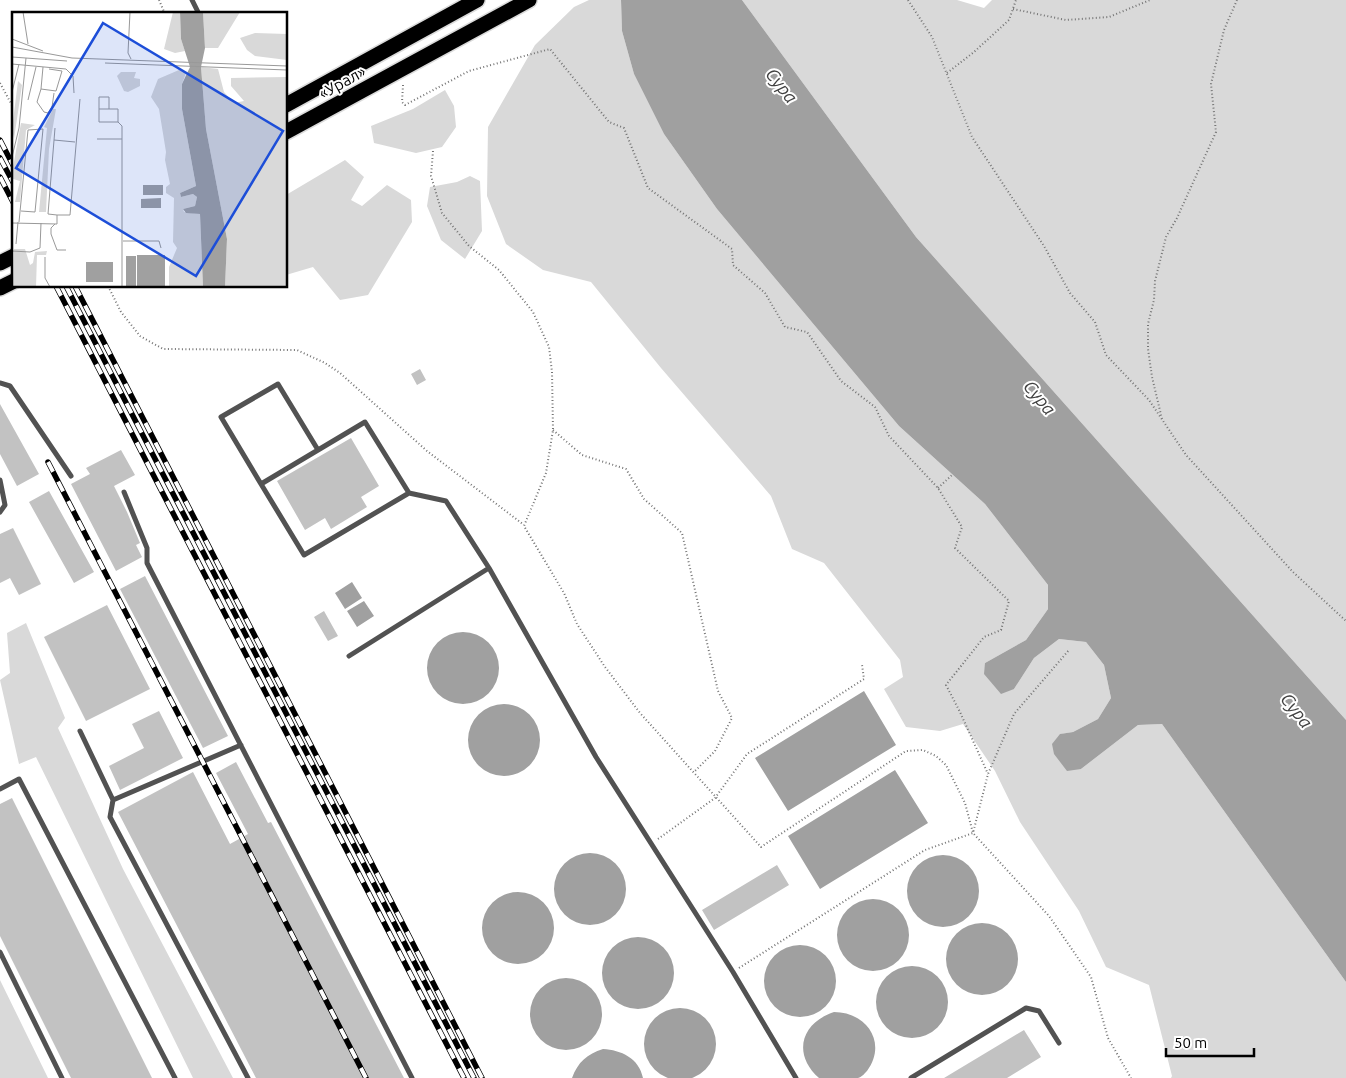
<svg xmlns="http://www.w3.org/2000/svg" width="1346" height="1078" font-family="Ubuntu,sans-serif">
<rect width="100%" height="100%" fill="#fff"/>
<!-- green -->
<path fill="#d9d9d9" d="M589,0H621L622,31L634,74L664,134L717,209L899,426L985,504L1048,585V609L1026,640L985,663L1014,689L1034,658L1059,639L1086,642L1104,665L1111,698L1098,719L1073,732L1061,734L1081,769L1138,725L1162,724L1346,982V1078H1171L1172,1076L1149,985L1106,967L1079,911L1020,822L995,771L963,724L940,731L906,727L884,689L903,677L900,660L824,563L792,549L771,496L661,368L591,282L543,270L506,244L487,196L488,127L535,45L574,7Z
M742,0H957L984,8L992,0H1346V720L916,237Z
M445,90L454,106L456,127L442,147L416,153L374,143L371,126L413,109Z
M345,160L364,177L351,200L362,206L387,185L411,200L412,222L368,295L340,300L313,267L286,275V195Z
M470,176L480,181L482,231L465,259L441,240L427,206L430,187L457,182Z
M26,623L65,718L58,728L123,869L233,1078H193L36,757L19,764L0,680L10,673L7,633Z
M0,980L48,1078H0Z"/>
<!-- water -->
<path fill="#a0a0a0" d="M621,0H742L916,237L1346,720V982L1162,724L1138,725L1081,769L1067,771L1054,754L1052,744L1060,734L1073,732L1098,719L1111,698L1104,665L1086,642L1059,639L1034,658L1014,689L1001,694L984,674L985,663L1026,640L1048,609V585L985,504L899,426L717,209L664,134L634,74L622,31Z
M352,582L362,598L345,609L335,593Z
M364,601L374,616L357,627L347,611Z
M427 668a36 36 0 1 1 72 0a36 36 0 1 1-72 0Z
M864,691L896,745L788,811L755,758Z
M468 740a36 36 0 1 1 72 0a36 36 0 1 1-72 0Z
M895,770L928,823L820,889L788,836Z
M554 889a36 36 0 1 1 72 0a36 36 0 1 1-72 0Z
M907 891a36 36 0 1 1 72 0a36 36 0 1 1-72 0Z
M482 928a36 36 0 1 1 72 0a36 36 0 1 1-72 0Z
M837 935a36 36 0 1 1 72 0a36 36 0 1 1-72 0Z
M946 959a36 36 0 1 1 72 0a36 36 0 1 1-72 0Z
M602 973a36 36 0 1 1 72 0a36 36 0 1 1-72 0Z
M764 981a36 36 0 1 1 72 0a36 36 0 1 1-72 0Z
M876 1002a36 36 0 1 1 72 0a36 36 0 1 1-72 0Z
M530 1014a36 36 0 1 1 72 0a36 36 0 1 1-72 0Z
M644 1044a36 36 0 1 1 72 0a36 36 0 1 1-72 0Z
M834,1012C866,1012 888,1042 867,1071C865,1073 862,1077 858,1078C848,1078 829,1078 819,1078C792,1054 801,1023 834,1012Z
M603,1049C621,1050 639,1058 643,1078H572C578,1062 587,1054 603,1049Z"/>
<!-- building -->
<path fill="#c2c2c2" d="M420,369L426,380L417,385L411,374Z
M0,404L39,474L17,486L0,454Z
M351,438L379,486L361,497L367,507L331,529L325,518L305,530L277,481Z
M121,450L135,475L114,486L127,512L140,543L136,545L142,557L116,571L71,484L90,474L86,468Z
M49,491L94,572L74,583L29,502Z
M13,528L41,584L19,595L10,578L0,583V534Z
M145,576L228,736L203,748L120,589Z
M107,605L150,689L86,721L44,637Z
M324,611L338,636L328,641L314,617Z
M159,711L183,758L120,790L109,766L144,748L132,724Z
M236,762L268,823L271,822L404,1078H256L118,812L193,772L230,844L248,834L216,773Z
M12,798L152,1078H71L0,936V804Z
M777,865L789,885L714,930L702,910Z
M1024,1030L1041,1057L1007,1078H944Z"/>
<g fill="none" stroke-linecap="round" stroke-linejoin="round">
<!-- highway casing -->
<g stroke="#dbdbdb" stroke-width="18">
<path id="highway" d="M286,105L477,0
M286,132L529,0
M0,263L14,256
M0,288L14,281"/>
</g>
<!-- path -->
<path stroke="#747474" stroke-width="2" stroke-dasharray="1 2.5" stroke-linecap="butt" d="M159,0L165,14
M908,0L932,37L972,137L1044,246L1070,293L1095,322L1106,355L1149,400L1186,455L1293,572L1346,621
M1013,9L1066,20L1109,17L1150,0
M947,73L974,52L1009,20L1016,0
M0,83L14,109
M403,85L402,102L405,105L469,71L550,49L609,122L624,128L648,188L732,249L733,265L765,293L785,327L807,332L841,381L875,407L889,436L938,488L962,527L955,548L1009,601L1001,630L984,637L946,685L960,712L988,774
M433,151L431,176L442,213L469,246L499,270L533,312L549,347L552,372L553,430L546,473L524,526L564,593L577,624L605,667L640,713L761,847L906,751L923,750L936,756L946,765L965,803L973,833L1049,916L1091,977L1108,1038L1131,1078
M108,286L121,312L140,336L163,349L297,350L325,363L340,373L427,451L524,525
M1162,419L1152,377L1148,349V324L1154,300L1155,281L1166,237L1177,218L1216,132L1211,84L1224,30L1237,0
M553,430L582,455L626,469L644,499L682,533L718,691L732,718L715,751L694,772
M938,488L952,475
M658,839L715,798L747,754L864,679L862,665
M739,968L925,850L973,833L988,774L1014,714L1069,650"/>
<!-- lane -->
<path stroke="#525252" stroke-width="5" d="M192,0L199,14
M0,383L10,386L71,476
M0,480L5,505L0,512
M261,484L221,417L278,384L318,450
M124,492L147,548V563L412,1078
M409,493L365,422L261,484L304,555L409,493L446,501L489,568L596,757L733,972L796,1078
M349,656L489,568
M80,731L113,800L110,817L248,1078
M0,789L19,779L175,1078
M113,800L241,745
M0,952L62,1078
M911,1078L1026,1008L1039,1011L1059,1043"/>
<!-- highway -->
<use href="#highway" stroke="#000" stroke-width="15"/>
<!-- rail casing -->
<g stroke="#000" stroke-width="5.5">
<path id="rail" d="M0,140L14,167
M0,158L14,184
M0,177L14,204
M56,286L464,1078
M66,286L474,1078
M75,286L482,1078
M48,462L366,1078"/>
</g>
<!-- rail -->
<use href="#rail" stroke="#fff" stroke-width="4" stroke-dasharray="11" stroke-linecap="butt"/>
</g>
<g text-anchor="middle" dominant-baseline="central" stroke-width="4" stroke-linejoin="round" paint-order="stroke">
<!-- street labels -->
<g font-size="16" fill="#000" stroke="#fff">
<text transform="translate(342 82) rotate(-29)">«Урал»</text>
</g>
<!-- water labels -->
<g font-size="18" font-style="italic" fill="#414141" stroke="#fff">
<text transform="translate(782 85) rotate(51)">Сура</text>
<text transform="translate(1040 397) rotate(50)">Сура</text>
<text transform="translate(1297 710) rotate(52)">Сура</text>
</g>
</g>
<!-- overview -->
<g transform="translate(12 12)">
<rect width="275" height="275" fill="#fff"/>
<path d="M161,0H168L169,27L173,39L163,41L152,37ZM191,0H228L206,36H193ZM243,21L275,22V48L243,44L235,38L228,26ZM189,55L206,57L212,80L222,91L232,89L219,74V66L275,65V275H213L215,227L194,117ZM167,58L174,61L170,72V97L184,174L168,181L169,185L181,182L185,185L183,194L171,197L172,200L188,202L191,275H157V255L165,236L161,230L162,186L154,181V175L158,172L153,148L154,140L147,97L139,85L146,67ZM109,60H124L122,66L128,67V74L116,80L112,79L105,64ZM6,69L10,73L2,127L0,117ZM41,97H44L37,137L34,200H27L35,116L32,115ZM9,111L23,113L14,118L8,190H3L8,169L1,167L0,170V161ZM2,237H13L18,253L21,251L23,240L35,239L34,243H25L24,275H1Z" fill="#d9d9d9"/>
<path d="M168,0H191L193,36L189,55L194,117L215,227L213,275H191L188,202L174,201L171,197L183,194L185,185L181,182L169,185L168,181L184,174L170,97V72L178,55L169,27ZM131,173H151V183H131ZM149,186V196H129V187ZM125,243H153V275H125ZM114,244H124V275H114ZM74,250H101V260H74ZM74,260H101V270H74Z" fill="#a0a0a0"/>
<path fill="none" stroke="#999" stroke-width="1" d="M11,0L16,32M118,0L116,41L119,47M0,27L31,39M0,35L60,46L275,54M0,45L55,49M93,51L275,58M0,52L54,57L61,64L62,81M31,55L29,77L44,79L50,59L37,57M29,77L25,90L32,100L36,101L40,95L42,81M0,80L7,52M16,88L24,55M87,97V85H97V97M106,110V97H87V110H106L110,114V275M85,127H110M42,128L63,130M0,145L7,116L14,46M45,203H58L68,87M7,210L16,118L31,117L23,200L9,199M0,211L45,212V203L36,202L43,116M43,212L39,216V222L45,238H54M111,229H147L149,236M4,232L6,210M0,239L18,240L28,236L29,211M33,245V266L38,275"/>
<path fill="#1d4ed8" fill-opacity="0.15" stroke="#1d4ed8" stroke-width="2.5" d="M91,11L271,119L184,264L4,156Z"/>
<rect width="275" height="275" fill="none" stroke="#000" stroke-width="2.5"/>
</g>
<!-- scale -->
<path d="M1166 1048v8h88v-8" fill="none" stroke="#000000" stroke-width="2.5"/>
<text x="1174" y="1048" font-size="15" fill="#000000" stroke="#ffffff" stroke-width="4" paint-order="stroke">50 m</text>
</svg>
